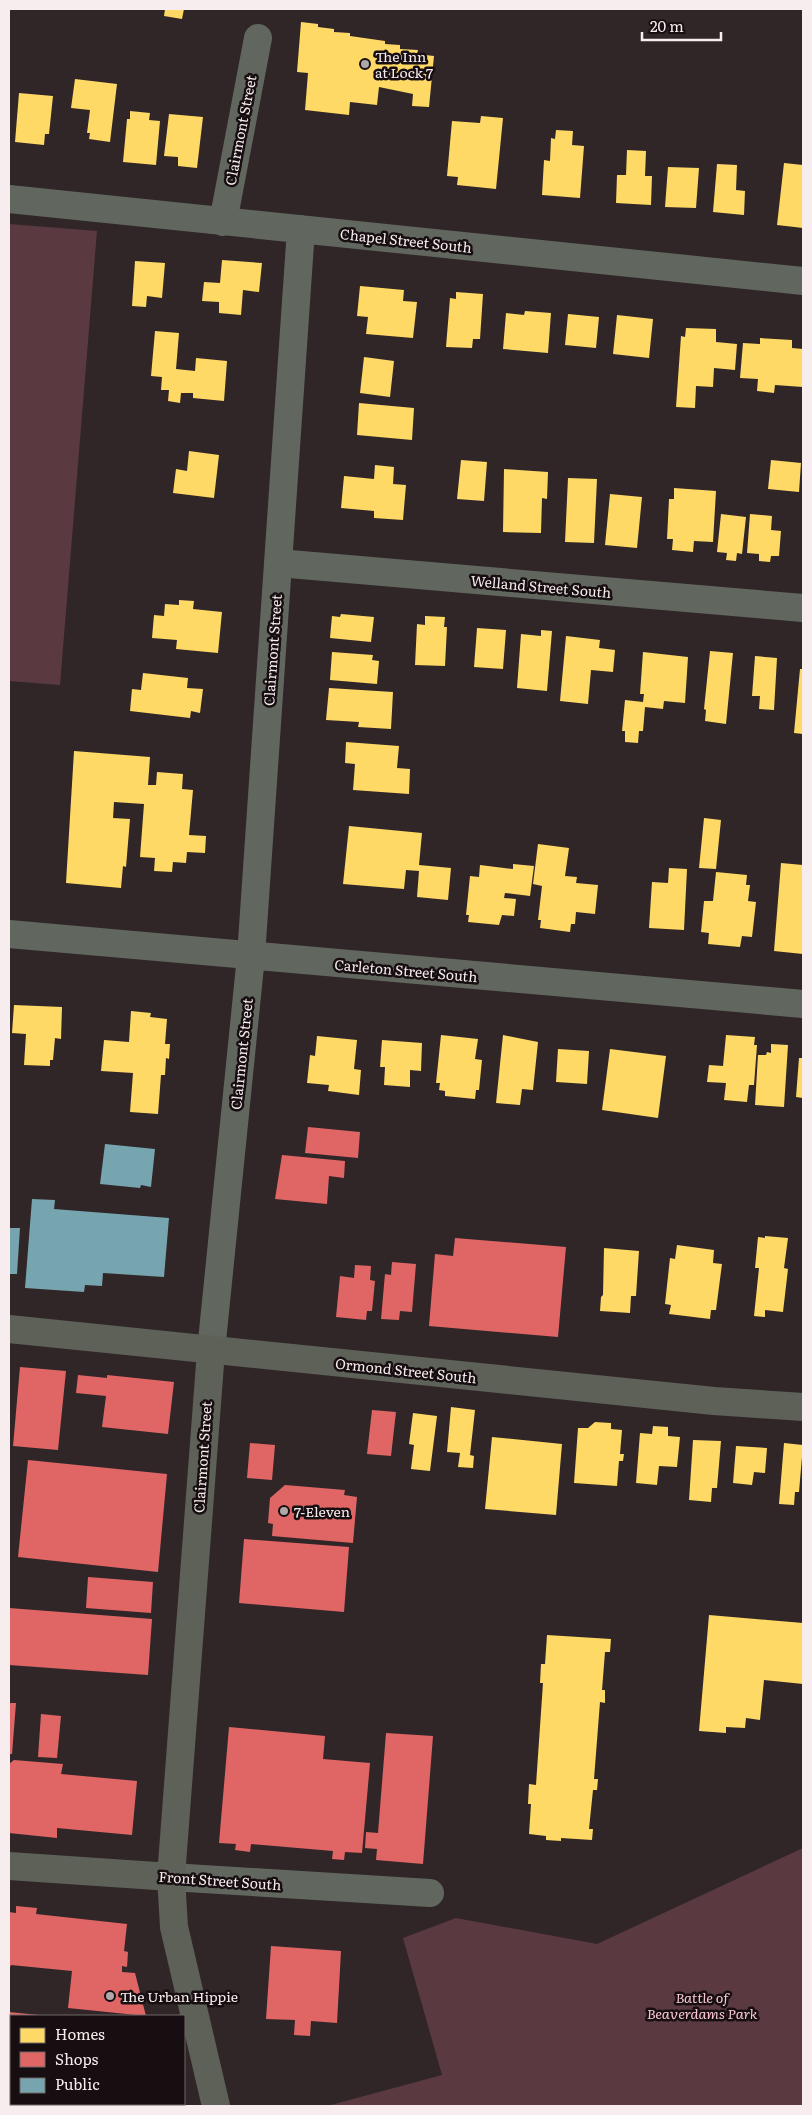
<svg xmlns="http://www.w3.org/2000/svg" width="812" height="2115" font-family="Literata,serif">
<rect width="100%" height="100%" fill="#302628"/>
<!-- green -->
<path fill="#5a3941" d="M9,224L97,231L60,685L9,681Z
M803,1848V2105L801,2106H327L442,2075L403,1938L456,1918L597,1944Z"/>
<!-- homes -->
<path fill="#ffd966" d="M165,9H184L182,19L164,16Z
M301,22L318,24V27L334,29V32L350,33V36L385,41V44L400,45V49L418,50L417,54L434,56L429,107L412,106L413,94L379,87L377,105L350,102L349,115L305,110L308,73L297,72Z
M75,79L117,84L110,142L89,139L90,133H87L90,110L71,108Z
M19,93L53,96L49,134H45L44,145L15,142Z
M130,111L150,113L149,120L160,121L156,165L123,162L127,119H130Z
M169,114L203,117L197,168L178,166V157L164,156Z
M481,116L503,118L496,189L457,185L458,177L447,176L452,121L480,123Z
M556,130L573,131L572,145L584,146L580,198L542,195L544,160L550,161L551,138L555,139Z
M627,150L646,151L645,176H652L651,205L616,203L617,175H626Z
M784,163L803,165V228L777,225Z
M717,164L737,165L736,190L745,191L744,215L713,212Z
M668,167L699,168L696,208L665,207Z
M222,260L262,263L259,292L243,290L241,315L219,313V302L202,301L204,282L220,283Z
M135,261L165,263L162,298L147,296L146,307L132,306Z
M360,286L404,290L403,301L417,302L413,338L366,334L368,317L357,316Z
M456,292L483,294L480,339H473L472,348L446,347L450,298L456,299Z
M525,311L551,313L548,353L503,349L506,313L524,315Z
M568,314L599,317L596,348L565,345Z
M617,315L653,319L649,358L613,354Z
M686,328L716,329V342L737,344L735,370L714,368L713,387L696,386L695,408L676,407L681,336L685,337Z
M155,331L179,333L176,369L195,371L196,358L227,361L224,401L193,398V393H181L180,403L168,401L169,390H161L162,377L151,376Z
M760,338L792,340V348L803,349V387L775,385L774,393L757,391L758,379L740,378L743,343L760,344Z
M364,357L394,361L390,397L360,393Z
M359,403L414,408L412,440L357,435Z
M189,451L219,455L214,498L173,493L176,469L187,471Z
M461,460L487,462L484,501L457,499Z
M771,460L801,463L799,492L768,489Z
M375,465L394,467L393,484L406,485L403,520L374,518V511L341,508L344,476L374,479Z
M504,469L548,472L547,499L542,498L541,533L503,532Z
M568,478L597,479L594,543L565,542Z
M674,488L716,491L713,542L694,541L693,552L672,550L673,539H667L669,499H674Z
M610,494L642,497L637,548L605,545Z
M721,514L746,517L742,554L737,553L736,561L726,560L727,553L717,552Z
M750,514L772,516L771,530L781,531L779,556H771L770,562L759,561V554L747,553Z
M179,600L194,601L193,609L222,612L218,653L176,649L177,640L152,638L154,615L164,616L165,604L179,605Z
M341,614L374,617L371,642L330,638L332,616L340,617Z
M425,616L445,617L444,627H447L445,666L415,665L417,624L425,625Z
M477,628L506,630L503,669L474,667Z
M541,630L552,631L547,691L517,688L521,634L541,636Z
M566,636L600,640L599,648L615,650L613,672L591,670L588,704L560,701Z
M710,651L733,653L726,724L705,721L706,710L704,709Z
M332,652L373,655L372,660L379,661L377,684L330,680Z
M643,652L688,657L685,703L664,701L663,709L645,707L643,731H639L638,743L625,742V731H622L625,700L643,702L644,694H640Z
M755,656L777,658L774,710L759,709L760,696H752Z
M800,669H803V734L794,733Z
M143,673L188,678L187,688L203,689L200,713L191,711L190,718L130,711L132,689L141,690Z
M329,688L393,692L391,729L358,727L359,722L326,720Z
M346,742L399,746L397,768L410,769L409,794L353,790L355,764L345,763Z
M74,751L150,757L148,785H156L157,772L183,774L182,789L193,790L189,835L206,836L205,853L187,852L186,863L173,862L172,872L154,871L155,858L140,857L144,804L114,802L113,818L130,819L126,867L123,866L121,888L66,883Z
M704,818L721,820L716,869L699,868Z
M349,826L422,833L419,865L451,868L448,900L417,897L419,871L406,870L404,889L343,884Z
M538,844L569,848L565,876L577,877L576,883L598,885L595,914L576,912L575,924H571L570,932L540,928L541,920H538L542,886L533,884Z
M781,863L803,865V954L774,951Z
M513,864L534,866L530,896L505,893L504,898L516,899L514,916L502,915L499,925L468,922L469,915H466L470,876L479,877L480,865L513,869Z
M669,868L687,869L684,930L649,928L652,882L668,883Z
M716,872L747,875L746,885H750L748,901L756,902L752,937L742,936L740,947L708,944L709,933L701,932L704,901H713Z
M14,1005L62,1007L61,1039L55,1038L53,1060H50V1066L24,1065L26,1034L12,1033Z
M131,1011L151,1013L150,1017L167,1019L165,1044H170L169,1059L166,1058L165,1075H161L158,1114L130,1112L133,1073L101,1071L104,1040L129,1042Z
M441,1035L478,1039L475,1059L482,1060L479,1090H476L475,1099L445,1096V1091L439,1090L440,1083H436Z
M503,1035L538,1042L533,1090L522,1089L520,1105L496,1103Z
M726,1035L755,1037L754,1045H757L754,1085H749L747,1102L724,1100L726,1083L707,1082L709,1065L723,1066Z
M317,1036L357,1040L354,1069L361,1070L359,1095L328,1091L329,1085L307,1083L310,1055L315,1056Z
M382,1040L422,1043L421,1071L410,1070V1087L384,1085L385,1067H380Z
M771,1044L788,1045L784,1107L755,1105L758,1055H766L767,1052L771,1053Z
M558,1049L589,1051L587,1084L556,1082Z
M610,1049L666,1056L658,1118L602,1110Z
M799,1058H803V1098L796,1097Z
M765,1236L788,1238L784,1268L788,1269L783,1312L765,1310V1317L754,1316L759,1268H755L758,1237L765,1238Z
M677,1245L714,1250L713,1263L722,1264L716,1310H711L710,1319L669,1314L671,1305L665,1304L670,1258L675,1259Z
M604,1248L639,1251L636,1296H631L630,1313L600,1311L601,1297L603,1295Z
M451,1407L475,1410L470,1455L474,1456L473,1468L458,1467L460,1453L447,1452Z
M413,1413L437,1416L430,1471L411,1469L414,1445L409,1444Z
M595,1422L611,1423V1429L622,1430L620,1454H624L623,1461H619L617,1486L574,1483L578,1428H588Z
M653,1426L668,1427V1436L680,1437L677,1467L659,1466L657,1485L636,1483L640,1433L652,1434Z
M492,1437L562,1444L556,1515L485,1509Z
M693,1440L721,1441L717,1488H712L711,1502L689,1500Z
M784,1443L803,1445L799,1492H795L794,1505L779,1504Z
M736,1446L767,1448L765,1473L754,1472L752,1485L733,1483Z
M709,1615L803,1623V1684L764,1680L760,1720L746,1718L745,1728L726,1727V1733L699,1731Z
M547,1635L611,1639L610,1652H605L602,1690H605V1703L600,1702L594,1779H598L597,1790H593L589,1829H593L592,1840L561,1838V1841L546,1840V1836L529,1834L531,1804H528L529,1784L536,1785L543,1683H540L541,1664H545Z"/>
<!-- shops -->
<path fill="#e06666" d="M308,1127L360,1132L358,1158L305,1153Z
M282,1155L345,1161L344,1178L329,1176L327,1204L275,1199Z
M455,1238L566,1247L558,1337L429,1326L435,1254L453,1256Z
M392,1262L416,1264L412,1312L400,1311L399,1320L381,1319L385,1274L391,1275Z
M355,1265L371,1266L370,1280L375,1281L372,1311H367L366,1320L336,1317L340,1276L354,1278Z
M20,1367L66,1371L58,1450L13,1446Z
M78,1375L107,1378V1375L174,1382L168,1434L102,1427L106,1396L76,1393Z
M372,1410L396,1412L391,1456L367,1454Z
M250,1443L275,1445L272,1480L247,1478Z
M28,1460L167,1474L158,1572L18,1557Z
M285,1485L345,1490L344,1495L357,1497L353,1543L272,1536L273,1524L268,1523L270,1498Z
M244,1539L349,1547L344,1612L239,1603Z
M88,1577L153,1582L151,1613L86,1608Z
M9,1608L152,1619L148,1675L9,1665Z
M9,1703H16L12,1754H9Z
M41,1714L61,1716L57,1758L38,1757Z
M229,1727L325,1736L323,1759L370,1763L362,1853L345,1852L344,1860L332,1859L333,1851L251,1844L250,1852L235,1850L236,1844L219,1843Z
M386,1733L433,1736L423,1864L376,1860L377,1849L365,1848L366,1832L378,1833Z
M14,1760L63,1764L61,1774L137,1781L132,1835L57,1828V1838L9,1833V1764Z
M16,1906L37,1908L36,1914L127,1924L124,1951L128,1952L127,1967L122,1966V1972L135,1973L146,2016L68,2008L72,1971L11,1965L9,1969V1912L16,1913Z
M271,1946L341,1951L337,2023L311,2021L310,2036L294,2035L295,2020L266,2019Z
M9,2012L39,2015L11,2016V2069H9Z
M81,2104H163V2106H81Z"/>
<!-- public -->
<path fill="#76a5af" d="M105,1144L155,1149L151,1187L141,1185L140,1188L100,1184Z
M32,1199L55,1200L54,1209L169,1218L164,1277L103,1273L102,1286L85,1285L84,1292L25,1288Z
M9,1228H20L17,1274H9Z"/>
<g fill="none" stroke-linecap="round" stroke-linejoin="round">
<!-- street -->
<path stroke="#61675e" stroke-width="28" d="M9,199L803,281
M223,222L258,38
M278,563L803,608
M9,934L803,1004
M211,1351L251,956L301,229
M171,1877L430,1893"/>
<!-- secondary -->
<path stroke="#5d6158" stroke-width="28" d="M9,1329L714,1401L803,1407
M211,1351L171,1877L174,1927L216,2106
M9,1866L171,1877"/>
</g>
<!-- markers -->
<g fill="#b1a7a9" stroke="#160e10" stroke-width="2">
<circle cx="365" cy="64" r="5"/>
<circle cx="284" cy="1511" r="5"/>
<circle cx="110" cy="1996" r="5"/>
</g>
<g text-anchor="middle" dominant-baseline="central" stroke-width="5" stroke-linejoin="round" paint-order="stroke">
<!-- poi labels -->
<g font-size="14" fill="#f7ecee" stroke="#160e10" text-anchor="start">
<text x="375" y="56">The Inn<tspan x="375" dy="16">at Lock 7</tspan></text>
<text x="294" y="1511">7-Eleven</text>
<text x="120" y="1996">The Urban Hippie</text>
</g>
<!-- street labels -->
<g font-size="14" fill="#f7ecee" stroke="#160e10">
<text transform="translate(240 130) rotate(-79)">Clairmont Street</text>
<text transform="translate(406 240) rotate(6)">Chapel Street South</text>
<text transform="translate(541 586) rotate(5)">Welland Street South</text>
<text transform="translate(272 650) rotate(-86)">Clairmont Street</text>
<text transform="translate(406 970) rotate(5)">Carleton Street South</text>
<text transform="translate(241 1054) rotate(-84)">Clairmont Street</text>
<text transform="translate(406 1370) rotate(6)">Ormond Street South</text>
<text transform="translate(202 1457) rotate(-86)">Clairmont Street</text>
<text transform="translate(220 1880) rotate(4)">Front Street South</text>
</g>
<!-- park labels -->
<g font-size="14" font-style="italic" fill="#f9c7d1" stroke="#160e10">
<text x="702" y="1997">Battle of<tspan x="702" dy="16">Beaverdams Park</tspan></text>
</g>
</g>
<!-- border -->
<rect width="812" height="2115" fill="none" stroke="#f7ecee" stroke-width="20"/>
<!-- legend -->
<rect x="10" y="2015" width="175" height="90" fill="#160e10" stroke="#706769"/>
<rect x="20" y="2028" width="25" height="15" fill="#ffd966" stroke="#706769"/>
<text x="55" y="2040" font-size="15" fill="#f7ecee">Homes</text>
<rect x="20" y="2052" width="25" height="15" fill="#e06666" stroke="#706769"/>
<text x="55" y="2065" font-size="15" fill="#f7ecee">Shops</text>
<rect x="20" y="2078" width="25" height="15" fill="#76a5af" stroke="#706769"/>
<text x="55" y="2090" font-size="15" fill="#f7ecee">Public</text>
<!-- scale -->
<path d="M642 32v8h79v-8" fill="none" stroke="#f7ecee" stroke-width="2.5"/>
<text x="650" y="32" font-size="15" fill="#f7ecee" stroke="#160e10" stroke-width="4" paint-order="stroke">20 m</text>
</svg>
